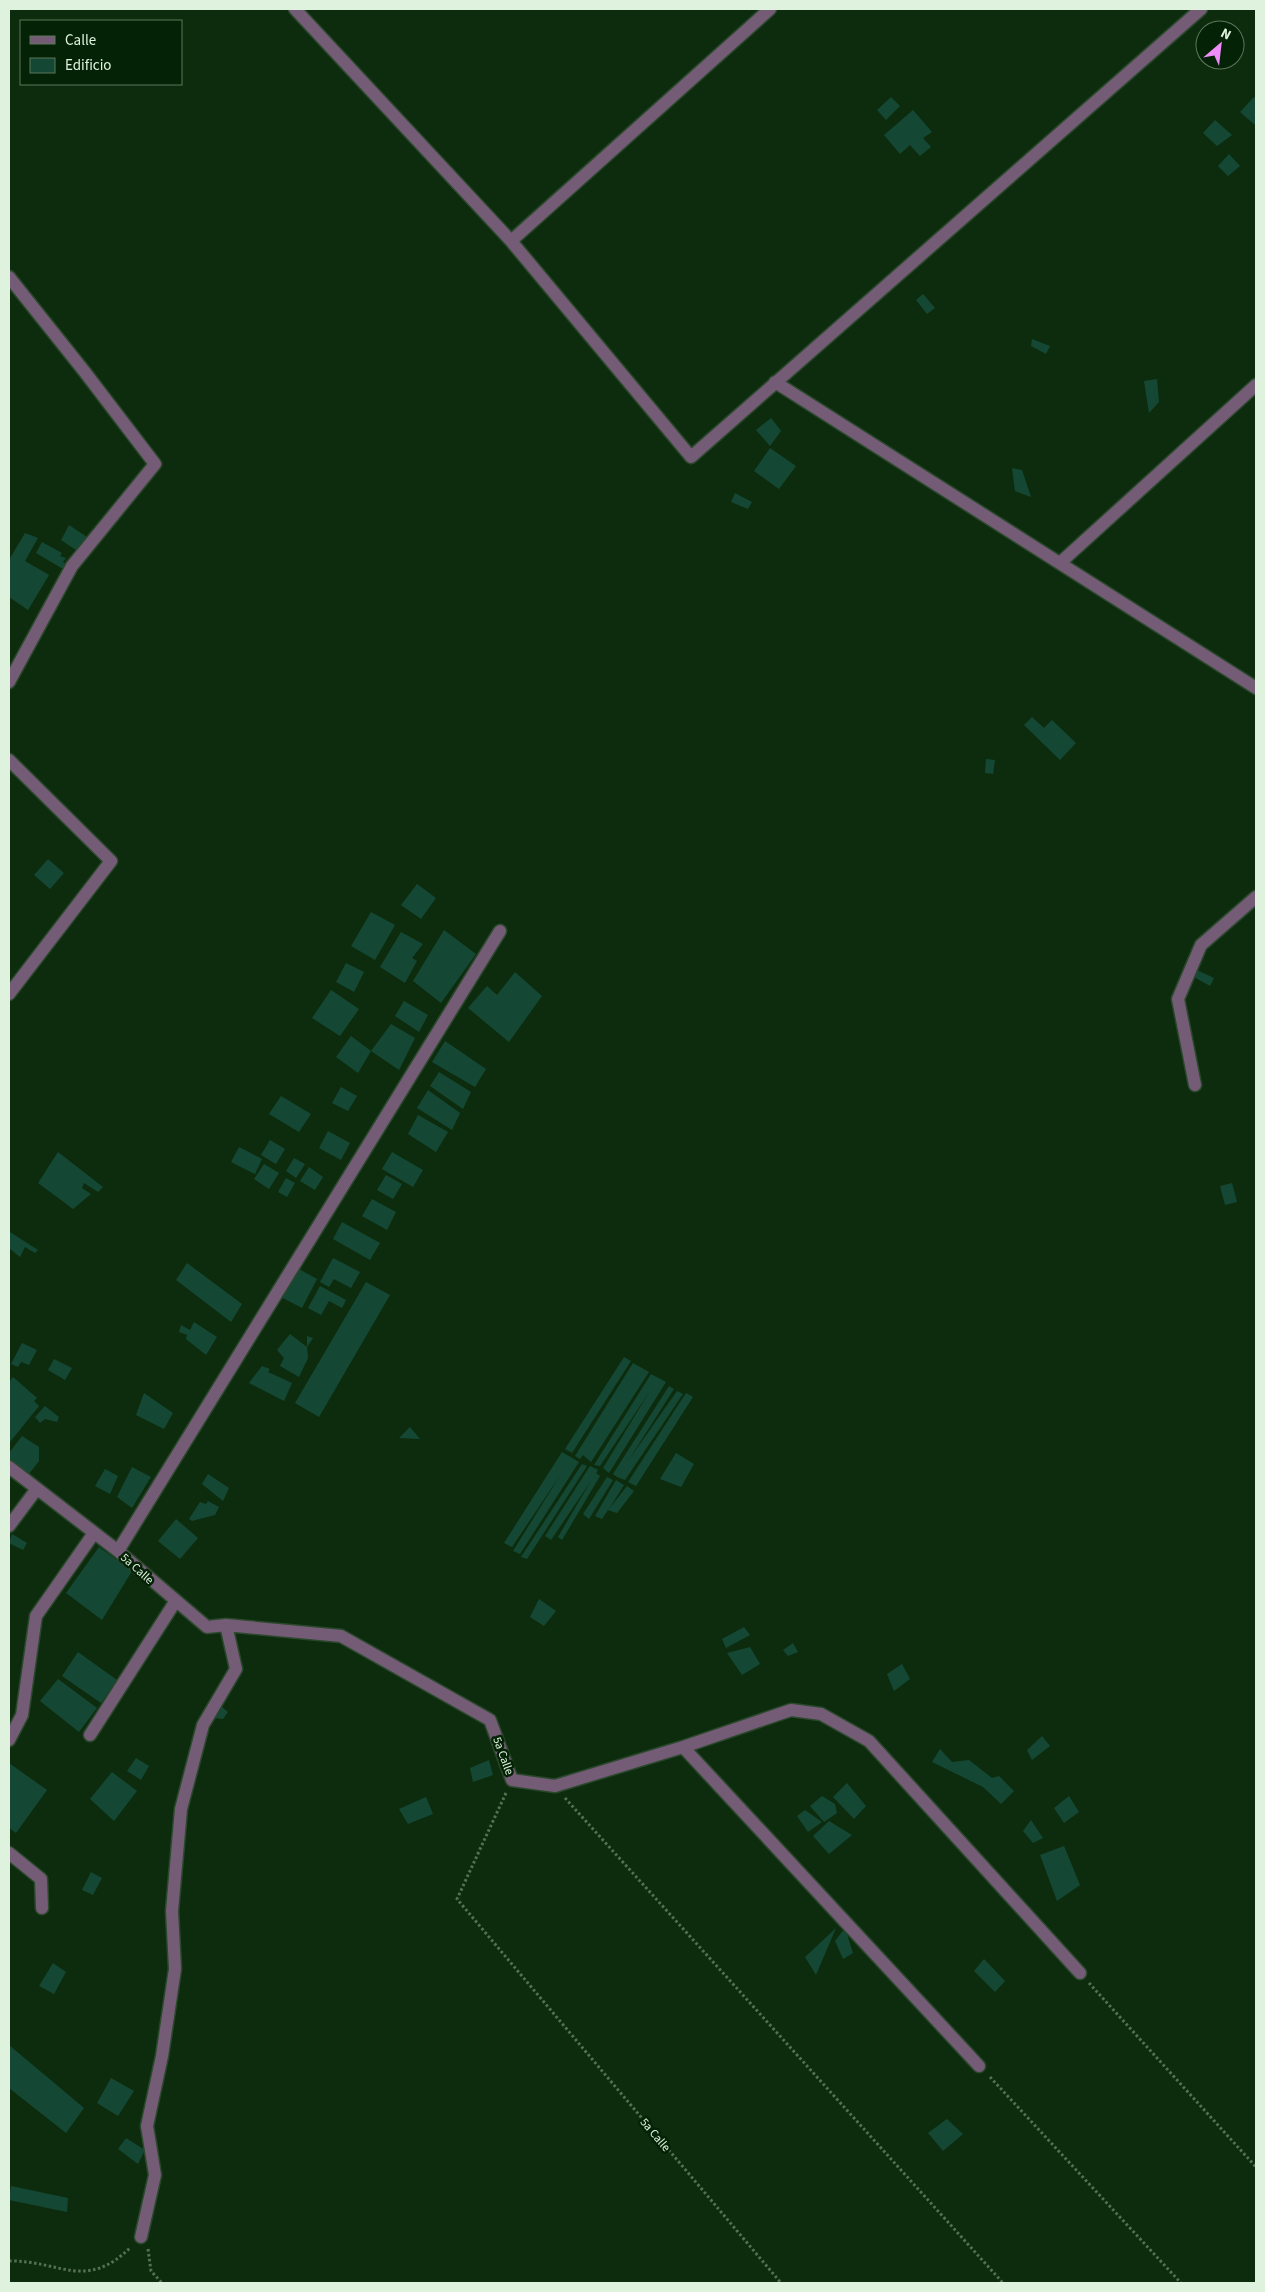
<svg xmlns="http://www.w3.org/2000/svg" width="1265" height="2292" font-family="'Source Sans 3',sans-serif">
<rect width="100%" height="100%" fill="#0d2c0e"/>
<!-- building -->
<path fill="#154834" d="M891,97L900,106L886,120L877,110Z
M1254,97L1256,99L1255,125L1240,112Z
M913,110L932,132L923,138L931,147L920,156L910,145L900,154L884,135Z
M1215,120L1232,135L1217,146L1203,133Z
M1229,154L1240,166L1228,176L1218,166Z
M923,294L935,308L927,314L916,300Z
M1032,339L1050,346L1046,354L1031,346Z
M1157,379L1159,402L1149,413L1144,381Z
M771,418L781,431L770,446L756,430Z
M770,448L796,466L779,489L754,471Z
M1012,468L1022,470L1031,497L1015,491Z
M735,493L752,502L748,509L731,502Z
M69,525L87,537L79,552L61,540Z
M25,533L38,538L25,561L49,575L28,610L9,597V560Z
M42,542L62,553L60,556L66,558L63,562L65,563L63,569L36,553Z
M1032,717L1044,728L1052,720L1076,743L1060,760L1024,725Z
M986,759L995,760L993,774L985,773Z
M48,859L64,873L50,889L34,875Z
M417,884L436,898L421,919L401,905Z
M371,912L395,925L375,960L351,946Z
M444,930L476,954L441,1003L413,981Z
M401,932L423,944L412,958L417,961L405,983L380,967Z
M346,963L364,972L354,992L336,982Z
M1197,970L1214,978L1210,986L1194,977Z
M515,972L542,996L509,1042L468,1008L487,986L497,995Z
M331,990L359,1009L340,1036L312,1018Z
M404,1001L428,1015L419,1032L395,1016Z
M391,1024L415,1038L399,1070L371,1051Z
M351,1036L371,1051L358,1073L336,1057Z
M445,1041L486,1069L475,1087L432,1062Z
M439,1072L471,1092L463,1109L430,1086Z
M341,1087L357,1096L348,1111L332,1103Z
M428,1090L460,1113L452,1130L417,1108Z
M281,1096L311,1114L299,1132L269,1114Z
M418,1115L448,1132L436,1152L408,1134Z
M328,1131L350,1143L341,1160L319,1148Z
M270,1140L285,1149L276,1164L261,1155Z
M239,1147L262,1159L255,1174L231,1162Z
M58,1152L103,1187L98,1192L84,1183L82,1188L91,1194L73,1209L38,1183Z
M392,1152L423,1170L413,1187L382,1169Z
M294,1158L305,1164L296,1178L286,1171Z
M264,1164L279,1173L269,1189L254,1179Z
M309,1167L323,1177L315,1190L300,1181Z
M386,1175L402,1184L393,1199L377,1190Z
M286,1178L295,1183L287,1197L278,1192Z
M1232,1183L1237,1202L1225,1205L1220,1186Z
M372,1199L396,1212L387,1230L362,1216Z
M342,1222L380,1243L370,1260L333,1239Z
M10,1232L38,1250L35,1253L25,1247L20,1257L9,1248Z
M333,1258L360,1272L351,1288L334,1279L329,1287L320,1282Z
M187,1263L242,1304L231,1322L176,1280Z
M297,1268L317,1279L302,1308L281,1297Z
M366,1282L390,1295L319,1417L295,1403Z
M320,1286L346,1300L342,1308L329,1301L321,1315L308,1308Z
M194,1322L217,1337L206,1355L186,1339L187,1335L179,1332L181,1325L190,1330Z
M290,1334L307,1347V1336L313,1338L307,1347L308,1358L299,1377L280,1366L284,1358L277,1350Z
M22,1343L37,1350L29,1365L21,1362L18,1367L11,1364Z
M624,1357L631,1361L572,1453L565,1449Z
M54,1359L72,1368L65,1380L48,1370Z
M633,1363L649,1372L591,1462L583,1455L580,1459L575,1456Z
M262,1366L270,1369L268,1372L292,1383L284,1401L249,1383Z
M651,1374L666,1382L609,1473L603,1468L650,1391L600,1466L594,1465Z
M13,1377L37,1398L34,1401L39,1406L10,1442L9,1382Z
M669,1386L674,1389L628,1461L677,1391L683,1394L625,1480L617,1477L613,1474Z
M144,1393L173,1413L164,1429L136,1415Z
M686,1393L693,1397L636,1486L628,1482Z
M45,1406L59,1417L57,1422L45,1419L40,1423L35,1417Z
M410,1427L420,1439L399,1438Z
M22,1436L39,1447V1461L29,1474L9,1459V1453Z
M562,1452L579,1462L520,1554L513,1551L561,1474L512,1547L504,1543Z
M676,1453L694,1464L681,1487L660,1479Z
M582,1464L587,1466L527,1559L521,1557Z
M590,1466L598,1470L596,1473L600,1476L562,1540L558,1537L591,1481L551,1540L545,1536Z
M132,1467L151,1477L132,1508L117,1497Z
M105,1469L118,1476L110,1494L95,1486Z
M208,1474L229,1488L223,1501L202,1484Z
M607,1477L613,1480L589,1519L583,1514Z
M616,1480L624,1485L609,1509L627,1486L634,1491L617,1513L608,1510L602,1519L595,1516Z
M208,1501L219,1507L215,1515L192,1521L189,1519L200,1502L206,1504Z
M176,1519L198,1538L180,1559L158,1541Z
M12,1534L27,1543L23,1550L9,1543Z
M99,1547L132,1571L102,1620L66,1593Z
M539,1599L556,1611L544,1626L530,1617Z
M744,1627L750,1635L726,1648L722,1639Z
M793,1643L798,1652L788,1656L783,1650Z
M750,1647L760,1664L742,1675L727,1653Z
M78,1652L117,1680L101,1703L62,1676Z
M902,1664L910,1679L894,1691L887,1674Z
M58,1679L97,1708L79,1732L40,1701Z
M221,1706L228,1712L223,1719L214,1718Z
M1042,1736L1050,1746L1032,1760L1027,1750Z
M940,1749L952,1762L969,1760L992,1778L999,1776L1014,1791L1001,1804L983,1787L932,1762Z
M136,1758L149,1766L141,1780L127,1771Z
M489,1760L493,1775L473,1782L470,1768Z
M9,1763L47,1790L16,1833L9,1828Z
M112,1772L137,1791L114,1821L90,1799Z
M847,1783L866,1806L854,1819L833,1797Z
M822,1796L835,1804L837,1813L824,1822L810,1806Z
M1069,1796L1079,1812L1064,1823L1054,1808Z
M426,1797L433,1814L408,1824L399,1809Z
M805,1810L822,1822L808,1832L797,1816Z
M1031,1820L1043,1838L1033,1843L1023,1831Z
M829,1821L852,1835L829,1854L813,1836Z
M1064,1846L1080,1885L1057,1901L1040,1855Z
M91,1872L102,1878L93,1895L82,1890Z
M836,1928L816,1975L805,1957Z
M845,1928L853,1953L843,1959L835,1941Z
M984,1959L1005,1981L995,1992L974,1971Z
M53,1963L66,1972L54,1994L39,1986Z
M9,2045L84,2108L66,2133L9,2088Z
M111,2078L134,2091L118,2116L97,2103Z
M947,2119L963,2134L943,2151L928,2133Z
M126,2138L145,2150L138,2164L118,2149Z
M11,2186L68,2198L67,2212L9,2200Z"/>
<g fill="none" stroke-linecap="round" stroke-linejoin="round">
<!-- minor casing -->
<g stroke="#2a482b" stroke-width="15">
<path id="minor" d="M295,9L511,241L691,457L1201,9
M511,241L770,9
M9,277L84,371L155,464L72,566L9,682
M775,382L1256,688
M1061,562L1256,385
M9,760L111,861L9,994
M1195,1085L1178,999L1201,945L1256,897
M9,1467L118,1551L207,1627L226,1625L341,1636L490,1720L512,1780L555,1786L683,1747L791,1710L821,1714L869,1741L1080,1973
M9,1526L36,1490
M118,1551L500,931
M90,1735L175,1602
M9,1740L22,1715L36,1616L94,1533
M683,1747L979,2066
M9,1853L41,1879L42,1908
M141,2237L155,2175L147,2126L162,2056L175,1969L172,1911L181,1809L203,1725L236,1669L226,1625"/>
</g>
<!-- path -->
<path stroke="#567056" stroke-width="3" stroke-dasharray="2.5 2.5" stroke-linecap="butt" d="M506,1793L457,1899L781,2283
M565,1798L1003,2283
M1089,1983L1256,2167
M990,2077L1181,2283
M148,2249L151,2271L162,2283
M9,2261C60,2260 85,2292 131,2247"/>
<!-- minor -->
<use href="#minor" stroke="#745c76" stroke-width="12"/>
</g>
<g text-anchor="middle" dominant-baseline="central" stroke-width="5" stroke-linejoin="round" paint-order="stroke">
<!-- street labels -->
<g font-size="12" fill="#dff2de" stroke="#042205">
<text transform="translate(137 1569) rotate(42)">5a Calle</text>
<text transform="translate(503 1756) rotate(70)">5a Calle</text>
<text transform="translate(655 2135) rotate(50)">5a Calle</text>
</g>
</g>
<!-- border -->
<rect width="1265" height="2292" fill="none" stroke="#dff2de" stroke-width="20"/>
<!-- legend -->
<rect x="20" y="20" width="162" height="65" fill="#042205" stroke="#5c755c"/>
<rect x="30" y="36" width="25" height="8" fill="#745c76" stroke="#5c755c"/>
<text x="65" y="45" font-size="15" fill="#dff2de">Calle</text>
<rect x="30" y="58" width="25" height="15" fill="#154834" stroke="#5c755c"/>
<text x="65" y="70" font-size="15" fill="#dff2de">Edificio</text>
<!-- north arrow -->
<g transform="translate(1220 45) rotate(28)"><circle r="24" fill="#042205" stroke="#5c755c"/>
<path d="M0-4L9 19L0 12L-9 19Z" fill="#ee8cf8"/>
<text y="-8" font-size="14" font-weight="bold" text-anchor="middle" fill="#dff2de">N</text>
</g>
</svg>
